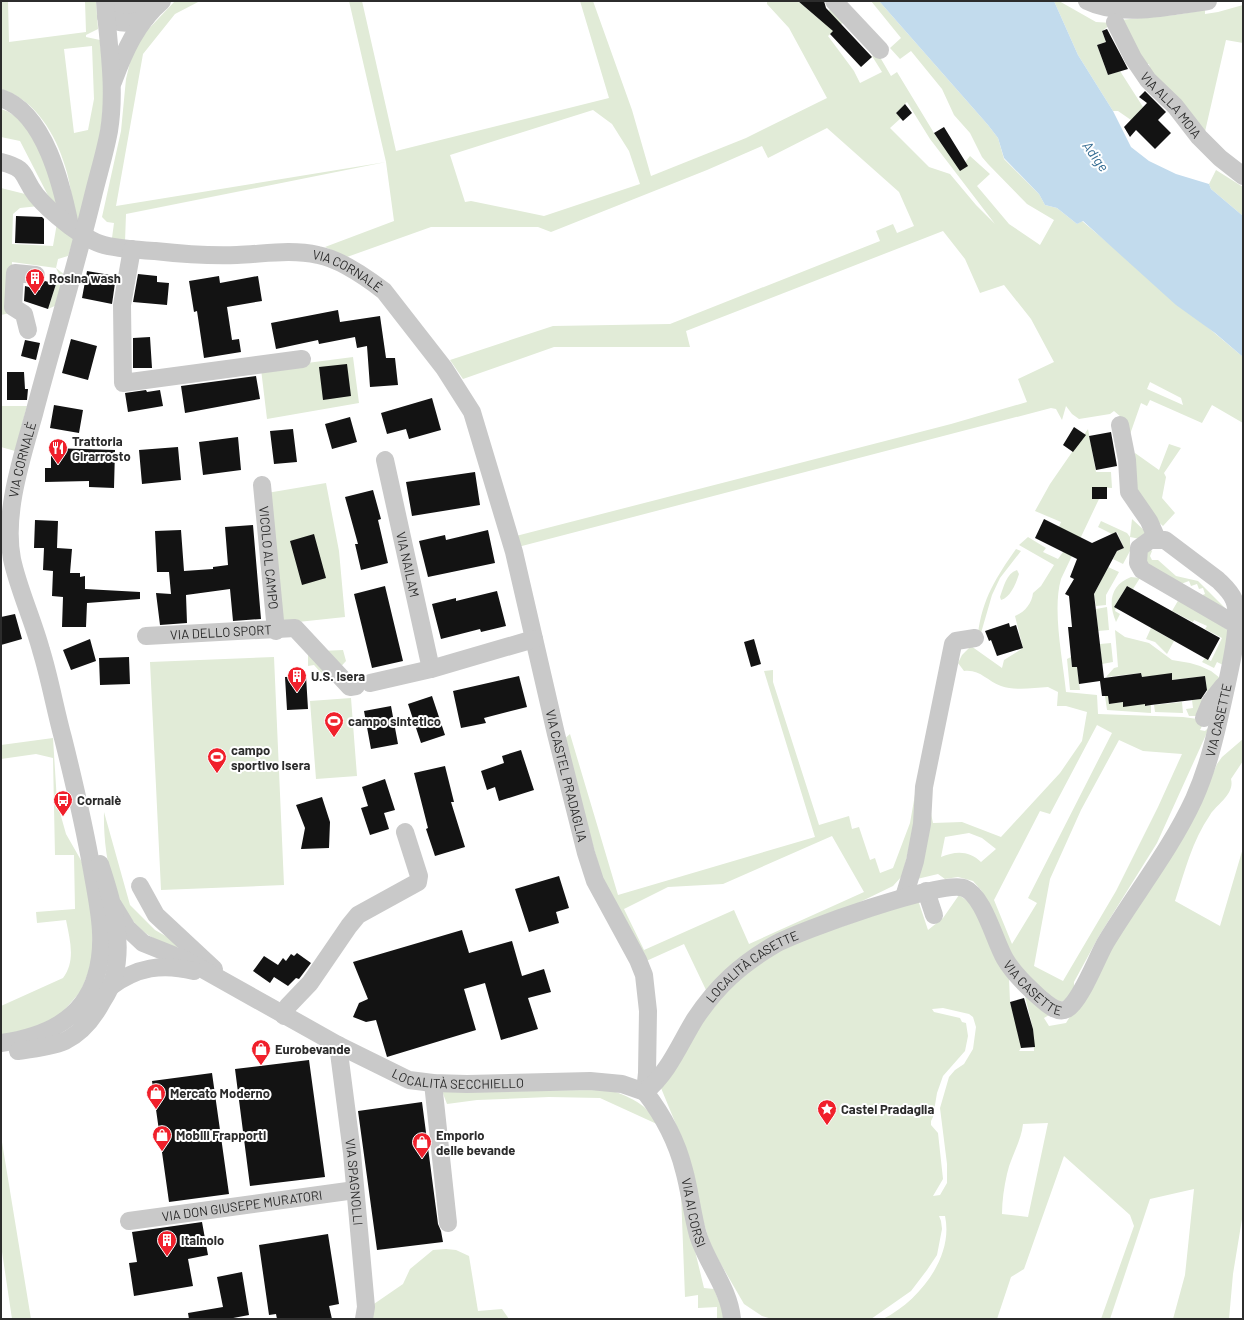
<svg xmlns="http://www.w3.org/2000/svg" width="1244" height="1320" font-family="Barlow,sans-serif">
<rect width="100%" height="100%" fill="#fff"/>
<!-- green -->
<path fill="#e1ebd7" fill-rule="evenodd" d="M1,1H8L9,42L86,32L85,1H96L98,29L86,35V37L100,40C102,62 105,84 103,107C101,144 90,181 81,217L77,221C72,203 71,184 65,166C56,135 35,99 1,89ZM92,46L94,99L88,130L74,133L64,49Z
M175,1H200L175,14L143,54L116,206L386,162L349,1H362L396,151L609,98L580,1H593L632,110L651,176L746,138L827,98L789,28L767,4V1H798L820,20L831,8L846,20L828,36L854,71L860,83L882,72L872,56L877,52L891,76L897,72L934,133L960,169L970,156L990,174L977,186L1009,224L1040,245L1054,220L1027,204L988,164L982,157L970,133L954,115L942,89L911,51L900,59L890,48L901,38L871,1H879L988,125L998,138L1004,159L1039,194L1045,205L1057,208L1077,224L1082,221L1243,357V423L1212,405L1202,423L1150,400L1147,406L1141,403L1128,440L1121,417L1114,411L1110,414L1079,419L1072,414L1066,406L1062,420L1056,409L1051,408L518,547L516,536L951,424L1027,402L1018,379L1054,362L1031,319L1004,285L980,293L965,259L943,231L686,331L690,347H554L463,379L450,360L553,326L670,324L880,241L876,231L893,224L897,233L914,226L899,192L827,128L768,158L762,146L707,170L551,232L538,227H431L347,257L325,247L394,221L386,162L126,214L125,242L112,238L114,223L107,222L102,217L121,131L126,79L131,58L141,37ZM907,102L930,139L995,224L976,205L950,174L929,167L890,128L901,118L896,113ZM593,110L612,124L629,151L640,184L544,216L471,201L465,202L450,155ZM1150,382L1181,398L1183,405L1147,389Z
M1054,1H1059L1096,22L1113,23L1102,31L1106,42L1097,45L1108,75L1120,71L1143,107L1131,120L1118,111H1113L1078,55Z
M1243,5V43L1226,40L1204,136L1151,73L1149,64L1142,65L1119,20L1175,15L1205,10V14L1218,12Z
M1,109C35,119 49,173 60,203L55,209L20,141L1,137Z
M1216,170L1243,187V216L1211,189L1209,184Z
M1,188L25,194L39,206L20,208L13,214L12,244L53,246L57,223L74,238L68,256L58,259L56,268L65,275L57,305L48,309L59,274L56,268L12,262L10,313L1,315Z
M353,357L359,403L267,419L261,369Z
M1,406H27L15,451L1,447Z
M1088,429L1096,472H1111L1112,488L1092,487L1099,499L1061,579C1052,610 1063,660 1066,692L1097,695L1098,714L1183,717L1205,720L1200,730L1205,731L1210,726L1157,843L1099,936L1074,982V990L1065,1000L1060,1002L1053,999L1022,972L1009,954L981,890L973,881L958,877L945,879L938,874L917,879L929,804L933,823L962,822L1001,837L1060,773L1082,741L1087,712L1066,706H1057L1058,692L1048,687C1033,688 1015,691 1001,686C987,681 980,669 964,671L958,663L962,655L971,646L1002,668L1004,660L1023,648L1015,616C1025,612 1032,603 1033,593L1041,586L1054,565L1019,545L1028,537L1046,548L1043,552L1058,559L1063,552L1059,527L1061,522L1035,511L1050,484ZM1097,725L1112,733L1028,898L1037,903L1012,944L994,900L1040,811L1050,814ZM1119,740L1143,751L1182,754L1158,807L1116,891L1063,981L1034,966L1050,879L1081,810ZM969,833L982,838L996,849L981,862C969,850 955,851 941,857L945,837Z
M1169,444L1181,448L1164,473L1166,477L1162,498L1175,513L1163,526L1155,519L1133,490L1135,453L1159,470Z
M326,483L339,551L345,617L279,624L267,493Z
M1132,519L1146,532L1140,539L1130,537V551L1123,564L1113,559L1117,551L1124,548L1117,532L1112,534L1098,527L1101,521L1127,533L1130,537Z
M1016,549L1021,551L1000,578L992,595L981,633L978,634C982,599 997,576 1016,549Z
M1150,549L1152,551L1150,556L1152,560H1158L1176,576L1198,581L1229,612L1200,596L1205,594L1203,588L1199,589L1197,584L1191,586L1189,581L1178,585L1148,569L1143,558Z
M1108,567L1119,572L1106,595V605L1096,606L1094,594Z
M1017,570L1019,574C1016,583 1011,597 1001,600L1000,597C1004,586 1006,574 1017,570Z
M1131,577L1140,578L1133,589L1127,586L1114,607L1116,608L1115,611L1120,614L1116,622C1108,603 1110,585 1131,577Z
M1179,599L1228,630L1223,665L1217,662L1214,668L1202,662L1205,658L1211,661L1222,638L1205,629L1207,626L1194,620L1193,622L1172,611Z
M1107,607L1109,630L1098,631L1096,609Z
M1151,628L1174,641L1167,654L1155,642L1146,639Z
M1115,630L1125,637L1149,643L1172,660L1190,663L1200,666L1211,671L1220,678L1202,716H1189L1186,709L1193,708L1192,700L1208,698L1205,676L1172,680V674L1142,677L1141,673L1106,677L1114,668L1118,667Z
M308,641L321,651L343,650L346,661L336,672L322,674L314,665L308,666Z
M1111,643L1113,662L1102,664L1100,644Z
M274,657L284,885L161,890L150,662Z
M1071,657L1072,667H1077L1080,690H1070L1067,659Z
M773,670V682L819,825L849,816L852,829L859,827L870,860L875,858L880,873L893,868L910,823L917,783L915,824L902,876L893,886L858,903L706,990L684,944L644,962L608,898L563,740L570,734L618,895L815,837L764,671ZM832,836L864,892L749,944L734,910L644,950L624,909L668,887L723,884Z
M1108,695L1109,704L1123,702V706L1145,700V706L1151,705V713L1107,710L1105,696Z
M351,698L357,776L316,779L310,701Z
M1182,702L1183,713L1155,712L1154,705Z
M53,738L57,802L66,834L82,862L93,922L92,963L81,991L61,1014L46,1024L1,1037V1006L63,978C76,961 70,940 66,920L37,923L36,912L75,909L74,855H55L53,758L36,754L1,759V745Z
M1243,739V761L1231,779C1235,794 1217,804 1210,815C1192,841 1185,871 1175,901L1220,926L1243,848V1213L1233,1274L1229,1319H1173L1185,1275L1194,1189L1150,1199L1110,1319H1101L1134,1226L1130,1215L1064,1156L1024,1269L1011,1277L997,1319H883C919,1301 954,1257 945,1216H939L941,1221L942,1229L937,1255L927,1270L911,1291L871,1319H772L762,1316L744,1304L711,1247L700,1210L689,1156L661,1088L696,1031L725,988L783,947L918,900L928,930L943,918L959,895L976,907L1009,978L1010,1002L1019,1033L1021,1048L1019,1051H1034L1033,1029L1024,992L1049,1015L1044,1018L1049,1026L1066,1023L1201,802L1217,764L1222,757ZM943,1008L969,1014L973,1017L976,1027L973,1049L964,1064L955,1070L949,1077L940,1108L947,1164V1183L940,1195L933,1196L943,1179L938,1133L931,1125V1121L933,1117L937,1093L943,1076L965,1051L968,1036L966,1023L962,1022L960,1018L934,1012L932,1009ZM1048,1123L1028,1217L1002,1214C1002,1201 1004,1187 1007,1174C1011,1156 1021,1142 1023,1124Z
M104,812L130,905L155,930L183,946C171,949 165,944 155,939C113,917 103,855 104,812Z
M611,1090C634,1099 646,1104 659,1125L600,1098L549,1097L477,1100L447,1104L442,1091Z
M1,1136L31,1319H12L1,1245Z
M681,1193L704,1288L714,1289L726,1319H717V1307L698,1308V1295L685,1297Z
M446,1249L456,1250L469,1256L478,1311L502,1309L509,1319H368L371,1306L403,1284L410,1269L433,1250Z"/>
<!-- water -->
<path fill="#c2dbed" d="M879,1H1054L1078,55L1113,111L1131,147L1149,161L1176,174L1209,184L1211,189L1243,216V357L1215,333L1176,305L1083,221L1077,224L1057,208L1045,205L1039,194L1004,158L998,138L988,125Z"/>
<!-- building -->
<path fill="#131313" d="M798,1H824L826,8L872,57L861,67L830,34L833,31Z
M1107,29L1128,69L1108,75L1097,45L1106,42L1102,31Z
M1145,91L1166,112L1158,120L1171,133L1155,149L1136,130L1130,137L1124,127L1147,103L1139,97Z
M905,104L912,113L903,121L896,113Z
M944,127L968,166L960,171L934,133Z
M16,216L42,217L44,219V244L15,243Z
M87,271L116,276L112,304L82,298Z
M138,274L157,276V282L169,283L167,305L133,302Z
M219,276L220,283L258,276L262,301L227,307L232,340L239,339L241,352L204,358L197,311L194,312L189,281Z
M45,281L56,284L48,309L24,301L25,286L40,290L41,284Z
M338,310L340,322L380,316L386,358H395L398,385L370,387L367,346L357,348L355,337L319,344L318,340L276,349L271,323Z
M150,337L152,368H133V338Z
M71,339L97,346L88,380L62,373Z
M25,340L40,343L36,360L21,356Z
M347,364L351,396L323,400L319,367Z
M7,372H24L25,389H28L27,400H7Z
M256,376L260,399L185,413L181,386Z
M146,390L147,392L160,390L163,406L128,412L125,393Z
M432,398L441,430L409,439L406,429L387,434L381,413Z
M54,405L83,410L79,433L50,428Z
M350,417L357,442L332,449L325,424Z
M1074,427L1086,435L1073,452L1063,445Z
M293,429L297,462L274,464L270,431Z
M1111,432L1117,466L1096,470L1089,436Z
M238,437L241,470L203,475L199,442Z
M178,447L181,480L142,484L139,450Z
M51,448L115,450L114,488L89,487V481L45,482V468H51Z
M475,472L480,505L412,516L406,482Z
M1092,487H1107V499H1092Z
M373,490L381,519L378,520L388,563L361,570L355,544H358L345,497Z
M1044,519L1092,543L1116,532L1124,548L1117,551L1094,594L1104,678L1141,673L1142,677L1172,673V680L1205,676L1207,690L1201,699L1151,705L1145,706V704L1123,707V702L1109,704L1108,696H1102L1100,681L1079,684L1077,667H1072L1068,627H1072L1069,596L1065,594L1074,579L1070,577L1077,559L1035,538Z
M35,520L58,521L57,548L72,549L70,573H80V577L85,576V589L140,592V599L87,603L86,627H62L63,597L52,596L53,571L43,570L44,548H34Z
M253,525L261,619L233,621L230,589L186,595L187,623L160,625L156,593L171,594L169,572H157L155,531L181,530L184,571L213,569V567L228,565L225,527Z
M488,530L495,563L428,577L419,541L445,535L446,540Z
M314,534L326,578L302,585L290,541Z
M385,586L403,661L372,668L354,594Z
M1127,586L1220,638L1208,660L1114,607Z
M497,591L506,626L481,632L480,629L441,639L432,604L456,598V601Z
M15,614L22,639L1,645V617Z
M1009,623L1010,627L1016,625L1023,648L997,656L991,640L989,641L985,631Z
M90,639L96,661L71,670L63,650Z
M754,639L761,664L751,667L744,642Z
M129,657L130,684L100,685L99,658Z
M306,676L308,709L287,710L285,677Z
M519,676L527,707L484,718L486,723L461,728L453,691Z
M432,696L445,735L421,743L408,704Z
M391,706L398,744L371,749L364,711Z
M521,750L534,790L499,801L495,787L487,790L481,771L504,763L502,756Z
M445,766L454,802H451L465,847L435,856L426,829L428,828L414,773Z
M385,779L395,810L384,813L389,829L370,835L361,808L368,806L362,787Z
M322,797L330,822L329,848L301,849L305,828L296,805Z
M559,876L569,908L556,912L559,923L529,932L515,889Z
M462,930L469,953L512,941L522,976L544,969L551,992L528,998L538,1029L501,1040L485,983L464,989L476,1030L387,1057L376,1020L366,1022L353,1017L359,1003L368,999L353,962Z
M297,953L311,963L299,979L296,978L288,986L274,977L270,983L253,971L264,956L278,965L283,958L286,961L291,954L294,956Z
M1024,998L1033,1029L1035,1047L1021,1048L1010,1002Z
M309,1060L325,1177L250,1186L235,1069Z
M212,1073L229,1194L169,1202L152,1081Z
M422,1102L438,1224L441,1231L443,1242L377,1250L358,1111Z
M202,1222L208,1255L188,1259L193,1286L134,1296L129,1263L137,1262L132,1232Z
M328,1234L339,1304L329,1306L332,1319H277L276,1314L269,1315L259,1245Z
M242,1272L249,1315L228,1319H189L188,1313L223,1307L217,1277Z"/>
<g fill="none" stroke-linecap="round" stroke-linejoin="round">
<!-- minor -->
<g stroke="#c9c9c9" stroke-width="18">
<path d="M107,1L123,7L152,1"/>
<path d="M834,1L880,50"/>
<path d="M1087,1C1121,18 1172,6 1208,1"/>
<path d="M106,17C120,25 131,24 146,18"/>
<path id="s1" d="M1115,22L1133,58L1148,80L1175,106L1199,137L1220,158L1243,176"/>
<path d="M113,82C124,52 137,22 162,1"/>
<path d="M1,98C45,113 62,186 70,226"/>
<path id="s2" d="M1,162C29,169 21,176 36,195C49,211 84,240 104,245C120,249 138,250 155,251C182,254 209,256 237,255C264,254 291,249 318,255C340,259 367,278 384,291L444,368L472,412L514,552L556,734L586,853L595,881L638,960L644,975L648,1011L647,1073L645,1092C662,1114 677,1142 684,1170C690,1191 692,1214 698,1235C707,1264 729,1288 732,1319"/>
<path d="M132,249L122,305L123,383L302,359"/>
<path d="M28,330L24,314L13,307L15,273L36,275"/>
<path d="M1120,425L1127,460L1129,492L1149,521L1157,539"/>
<path id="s3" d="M385,460L431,669"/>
<path id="s4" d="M262,485L276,631"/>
<path id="s5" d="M146,636L295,628L350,687L356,686"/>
<path d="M370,683L431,669L534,639"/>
<path d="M1204,718L1211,701L1223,686"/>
<path d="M140,886L156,915L214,969"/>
<path d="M926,891L934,915"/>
<path d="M904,897L915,861L922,824L924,787L953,644L956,641L975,638"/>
<path id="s6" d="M113,905L127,928L143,943L188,961L338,1045L409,1080L433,1083L467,1084L590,1081L622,1084L645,1092"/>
<path d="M110,987C137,967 162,963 194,971"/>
<path d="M284,1016L288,1006L310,983L349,926L358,915L418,882L419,876L405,832"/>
<path id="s7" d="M1,1043C43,1037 83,1021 96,976C107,941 98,905 92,870C84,825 74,782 63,738C55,709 50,679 41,650C33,620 18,588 12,559C3,514 22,457 34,414C53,342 75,270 93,196C98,175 105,153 109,131C116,88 108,43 105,1"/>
<path id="s8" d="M338,1045L352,1153L366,1307L364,1319"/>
<path d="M18,1051C33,1049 51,1047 65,1041C81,1033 94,1017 102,1002C107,994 112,986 114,977C124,939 112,900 100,864"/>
<path d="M433,1083L448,1223"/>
<path id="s9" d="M645,1092C669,1072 679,1045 695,1019C717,986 740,965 774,945C798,931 943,879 964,888C984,896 994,940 1005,959C1014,974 1027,986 1040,998C1047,1004 1057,1014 1067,1009C1081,1001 1097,957 1106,942C1135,894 1171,849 1194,799C1211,761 1218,723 1227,683C1231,664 1242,618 1234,600C1231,592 1224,586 1218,580L1165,540H1150L1139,548L1138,563L1142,570L1235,624"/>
<path id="s10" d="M129,1221L355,1190"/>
</g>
</g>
<!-- icons -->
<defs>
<g id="building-pin" transform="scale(1)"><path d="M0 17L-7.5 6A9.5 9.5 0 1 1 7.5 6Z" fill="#f0202b" stroke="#fff"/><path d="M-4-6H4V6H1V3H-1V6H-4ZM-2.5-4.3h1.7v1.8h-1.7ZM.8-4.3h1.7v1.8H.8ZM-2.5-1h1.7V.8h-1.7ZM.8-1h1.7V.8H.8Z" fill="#fff"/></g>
<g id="restaurant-pin" transform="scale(1)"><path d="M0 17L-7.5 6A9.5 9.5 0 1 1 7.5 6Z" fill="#f0202b" stroke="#fff"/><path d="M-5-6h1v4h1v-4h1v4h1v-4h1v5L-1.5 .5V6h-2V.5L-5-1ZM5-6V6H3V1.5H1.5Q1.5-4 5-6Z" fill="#fff"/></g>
<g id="stadium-pin" transform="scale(1)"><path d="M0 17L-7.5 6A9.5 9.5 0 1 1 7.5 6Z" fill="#f0202b" stroke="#fff"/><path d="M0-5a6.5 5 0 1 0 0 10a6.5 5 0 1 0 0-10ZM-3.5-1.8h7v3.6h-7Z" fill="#fff"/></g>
<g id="bus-pin" transform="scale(1)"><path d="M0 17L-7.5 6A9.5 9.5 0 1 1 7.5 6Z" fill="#f0202b" stroke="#fff"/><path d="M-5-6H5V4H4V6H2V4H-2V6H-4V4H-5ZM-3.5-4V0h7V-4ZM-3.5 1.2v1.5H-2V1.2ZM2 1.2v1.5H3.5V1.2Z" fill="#fff"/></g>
<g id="shop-pin" transform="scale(1)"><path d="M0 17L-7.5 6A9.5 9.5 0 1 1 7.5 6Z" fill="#f0202b" stroke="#fff"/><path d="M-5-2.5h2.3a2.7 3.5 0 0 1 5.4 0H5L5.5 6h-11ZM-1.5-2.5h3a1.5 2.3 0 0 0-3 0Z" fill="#fff"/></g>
<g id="sight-pin" transform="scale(1)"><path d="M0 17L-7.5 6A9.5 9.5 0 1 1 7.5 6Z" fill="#f0202b" stroke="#fff"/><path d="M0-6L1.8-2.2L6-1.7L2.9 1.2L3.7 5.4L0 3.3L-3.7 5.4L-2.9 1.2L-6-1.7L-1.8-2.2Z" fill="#fff"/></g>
</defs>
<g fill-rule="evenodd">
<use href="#building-pin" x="35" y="278"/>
<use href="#restaurant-pin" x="58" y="448"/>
<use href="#building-pin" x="297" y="676"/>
<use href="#stadium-pin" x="334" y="721"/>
<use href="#stadium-pin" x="217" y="757"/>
<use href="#bus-pin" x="63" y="800"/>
<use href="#shop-pin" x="261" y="1049"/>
<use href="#shop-pin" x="156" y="1093"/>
<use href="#sight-pin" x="827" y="1109"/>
<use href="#shop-pin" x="162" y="1135"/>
<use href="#shop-pin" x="422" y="1142"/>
<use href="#building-pin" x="167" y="1240"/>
</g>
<g text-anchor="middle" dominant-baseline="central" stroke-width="4" stroke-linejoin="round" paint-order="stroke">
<!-- street labels -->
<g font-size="13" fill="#2c2c2c" stroke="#fff">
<text stroke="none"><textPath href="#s1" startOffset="101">VIA ALLA MOIA</textPath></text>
<text stroke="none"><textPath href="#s2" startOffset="384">VIA CORNALÈ</textPath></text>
<text stroke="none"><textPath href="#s7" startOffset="653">VIA CORNALÈ</textPath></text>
<text stroke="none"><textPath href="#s4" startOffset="73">VICOLO AL CAMPO</textPath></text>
<text stroke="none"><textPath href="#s3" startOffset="107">VIA NAILAM</textPath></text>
<text stroke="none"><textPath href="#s5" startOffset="75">VIA DELLO SPORT</textPath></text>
<text stroke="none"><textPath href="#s9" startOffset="894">VIA CASETTE</textPath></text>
<text stroke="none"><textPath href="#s2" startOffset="952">VIA CASTEL PRADAGLIA</textPath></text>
<text stroke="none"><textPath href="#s9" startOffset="168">LOCALITÀ CASETTE</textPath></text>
<text stroke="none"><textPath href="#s9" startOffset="522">VIA CASETTE</textPath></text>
<text stroke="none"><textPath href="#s6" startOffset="397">LOCALITÀ SECCHIELLO</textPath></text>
<text stroke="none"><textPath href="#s8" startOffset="138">VIA SPAGNOLLI</textPath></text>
<text stroke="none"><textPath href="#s10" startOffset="114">VIA DON GIUSEPE MURATORI</textPath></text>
<text stroke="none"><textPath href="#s2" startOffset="1416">VIA AI CORSI</textPath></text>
</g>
<!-- poi labels -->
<g font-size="13" font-weight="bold" fill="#2c2c2c" stroke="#fff" text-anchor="start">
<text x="49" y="278">Rosina wash</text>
<text x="72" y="441">Trattoria<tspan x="72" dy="15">Girarrosto</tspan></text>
<text x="311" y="676">U.S. Isera</text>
<text x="348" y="721">campo sintetico</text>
<text x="231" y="750">campo<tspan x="231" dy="15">sportivo Isera</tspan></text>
<text x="77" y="800">Cornalè</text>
<text x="275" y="1049">Eurobevande</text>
<text x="170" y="1093">Mercato Moderno</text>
<text x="841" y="1109">Castel Pradaglia</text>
<text x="176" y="1135">Mobili Frapporti</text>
<text x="436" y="1135">Emporio<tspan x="436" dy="15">delle bevande</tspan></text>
<text x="181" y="1240">Italnolo</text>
</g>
<!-- water labels -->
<g font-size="14" font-style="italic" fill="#356c92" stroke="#fff">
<text transform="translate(1096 156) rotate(54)">Adige</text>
</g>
</g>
<!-- border -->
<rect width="1244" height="1320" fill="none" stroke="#2c2c2c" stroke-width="4"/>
</svg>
